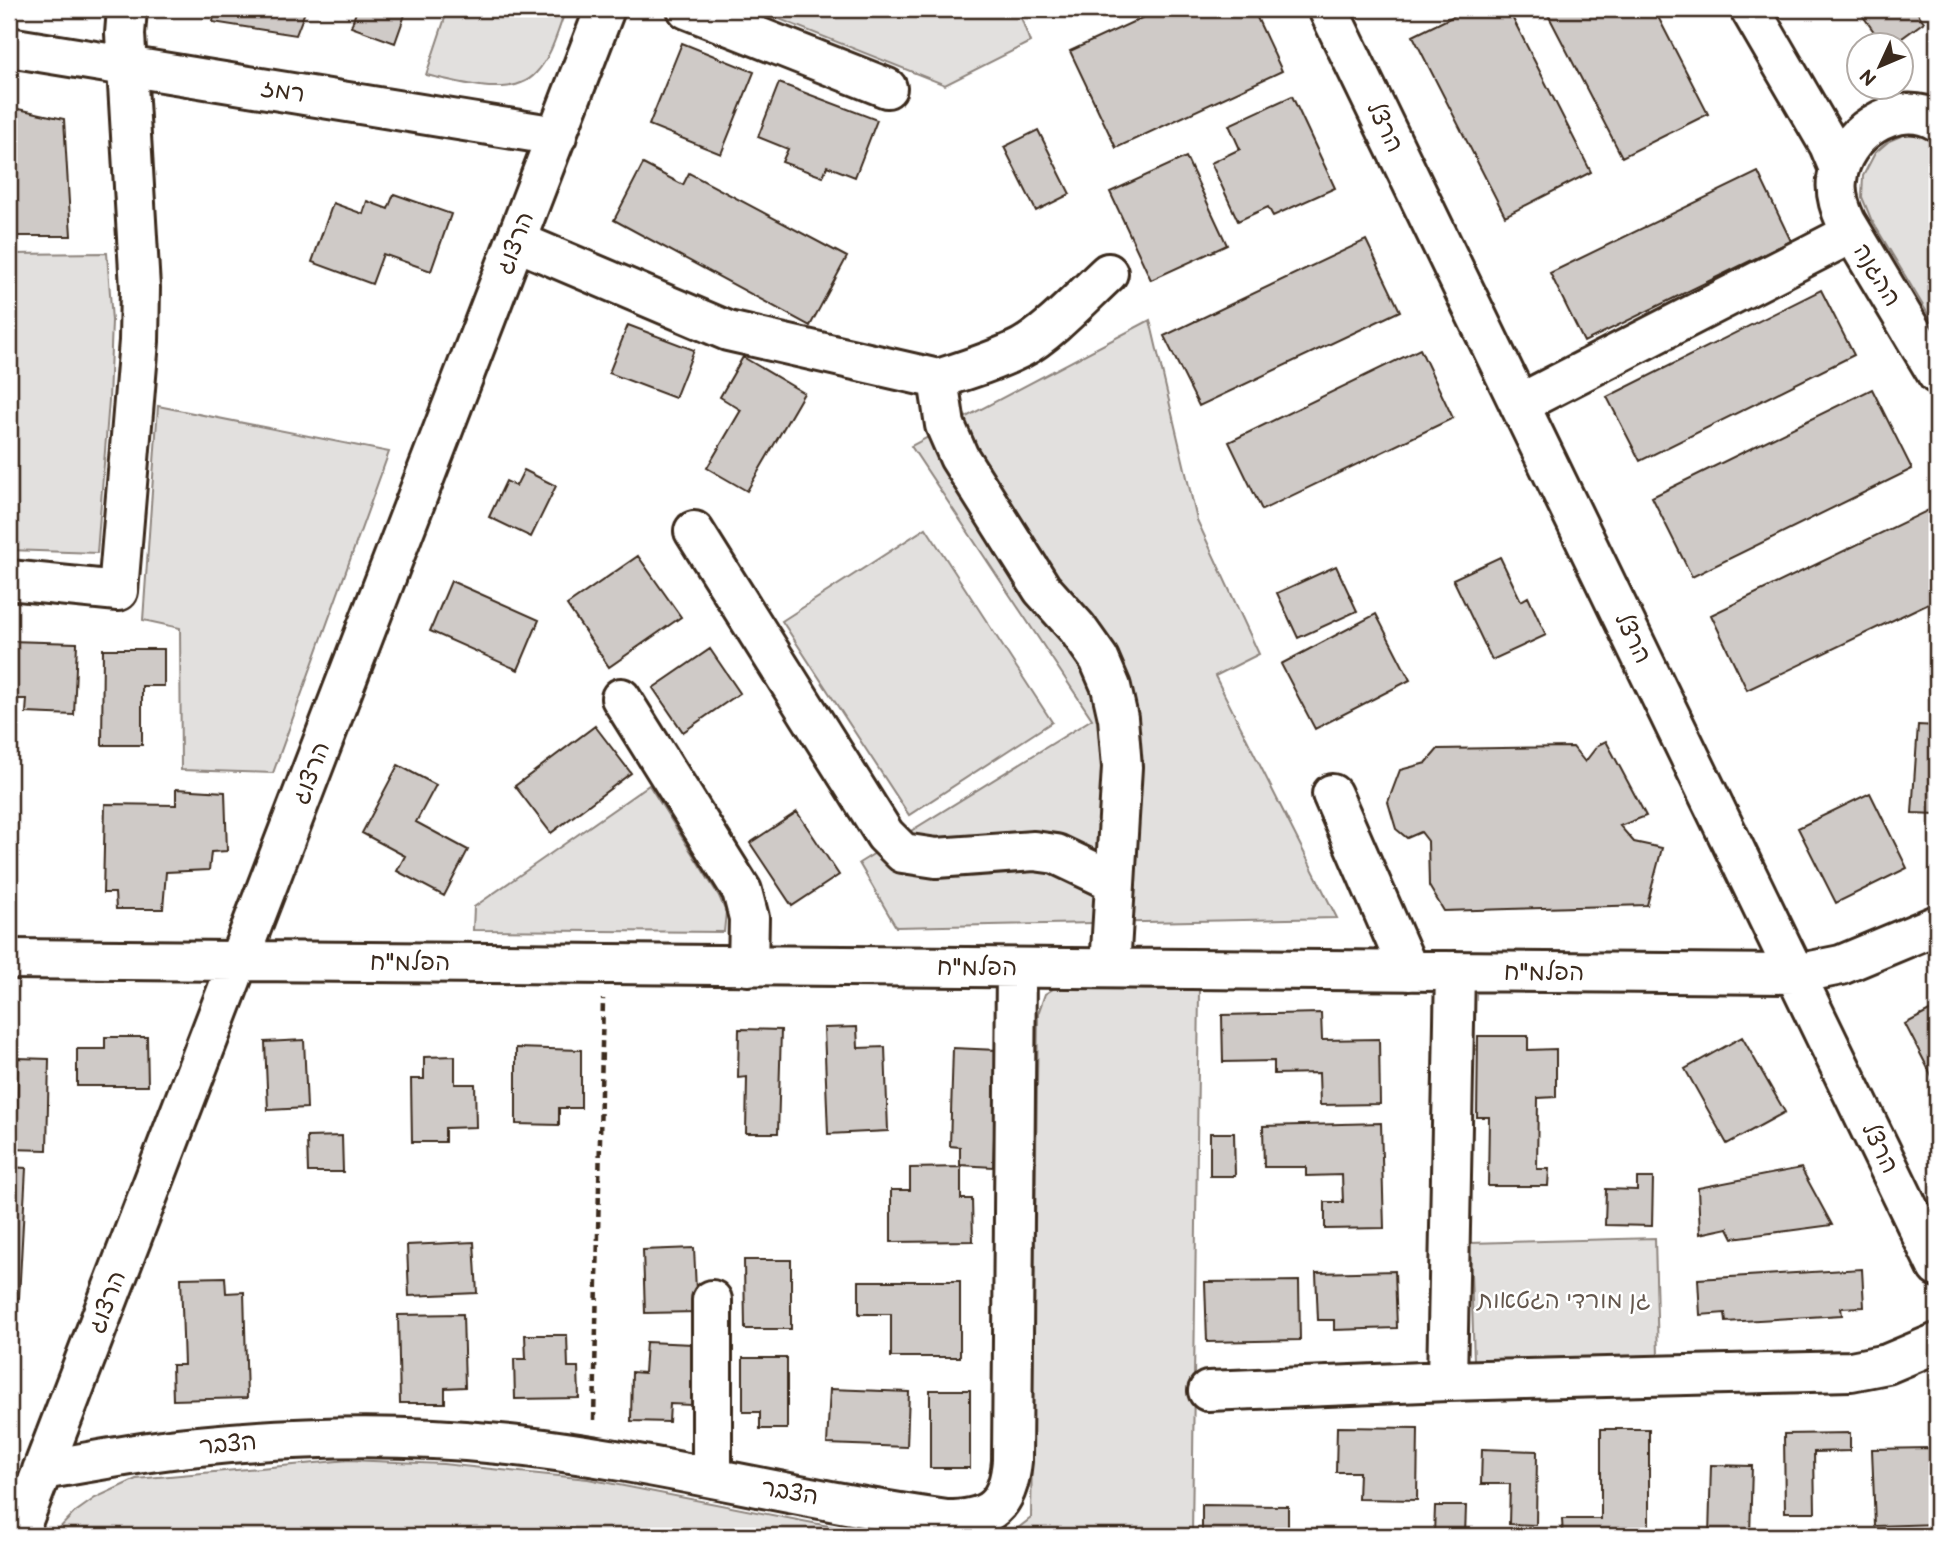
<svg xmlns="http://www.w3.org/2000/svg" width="1946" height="1545" font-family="'Balsamiq Sans','Playpen Sans Hebrew',sans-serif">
<rect width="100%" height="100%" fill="#fff"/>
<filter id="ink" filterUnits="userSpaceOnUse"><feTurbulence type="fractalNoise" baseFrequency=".0143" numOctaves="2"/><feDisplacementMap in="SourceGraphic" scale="14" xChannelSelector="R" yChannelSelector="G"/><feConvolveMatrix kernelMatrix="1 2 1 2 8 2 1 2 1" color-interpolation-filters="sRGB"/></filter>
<g filter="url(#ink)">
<!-- green -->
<path fill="#e2e0de" stroke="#8e857e" stroke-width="2" d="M448,9H566C558,30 552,56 536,73C512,100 457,81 426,75Z
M754,9H1018L1030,42L945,85Z
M1908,133L1926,138L1937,146V329L1871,219L1862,197L1863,176L1875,153L1889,141Z
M107,253L112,321L109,400L97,553L9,550V254Z
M1150,320L1197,520L1259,654L1215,676L1337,918L896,927L859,863L1092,719L911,446Z
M158,406L389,452L273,773L181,770L180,628L143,620Z
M926,528L1052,722L909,815L782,621Z
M649,785L719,896L726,912L724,932L473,930L474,907Z
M1058,986L1199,990L1192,1536H989L1013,1532L1031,1518L1038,1014L1045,994Z
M1655,1238L1658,1357L1474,1361L1470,1243Z
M349,1460L443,1464L588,1479L880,1536H52L74,1513L95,1498L136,1479Z"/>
<!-- building -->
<path fill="#cfcac7" stroke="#3b2a1e" stroke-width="2" d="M215,9H306L296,35L213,22Z
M357,9H407L395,43L351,27Z
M1161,9H1253L1282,71L1116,148L1070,51Z
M1468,9H1508L1591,172L1505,216L1413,36Z
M1545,9H1654L1708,114L1622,157Z
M1858,9H1921L1917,12L1924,22L1891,46H1884Z
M682,43L754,72L721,154L649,125Z
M779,83L877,120L855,177L827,166L823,177L782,162L788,149L758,137Z
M1292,96L1335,188L1273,216L1268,207L1238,221L1211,163L1240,149L1229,125Z
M9,107L64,119L71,236H9Z
M1038,130L1070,194L1036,211L1004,147Z
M1186,157L1227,245L1151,280L1110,192Z
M643,164L683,185L689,173L847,257L810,326L614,220Z
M1758,172L1791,241L1584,342L1550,273Z
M394,194L451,214L431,271L383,254L372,284L312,262L333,203L363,214L367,201L388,209Z
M1366,240L1400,311L1199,406L1164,336Z
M1821,290L1854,355L1640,461L1607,397Z
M628,325L694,350L675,398L609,373Z
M1420,349L1453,418L1262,510L1229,442Z
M743,357L804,393L747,491L707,468L741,410L720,397Z
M1872,389L1912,469L1692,577L1652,497Z
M524,470L556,486L531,537L489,517L506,481L516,486Z
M1937,506V599L1747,690L1711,615Z
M638,556L681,617L609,667L567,605Z
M1500,557L1521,601L1528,597L1546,635L1492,660L1453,579Z
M1336,566L1357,611L1298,638L1277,593Z
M451,581L539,620L518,670L430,631Z
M1376,614L1410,680L1315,729L1281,664Z
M9,641L77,643L74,715L26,713L27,699H9Z
M103,649H164V686H142V745H102Z
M710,649L740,693L683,732L653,688Z
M1918,725L1937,726V814L1912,813Z
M595,726L631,773L551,833L515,786Z
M1606,741L1646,816L1620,826L1634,842L1662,848L1647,905L1444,911L1429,886L1428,841L1421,832L1407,838L1396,829L1388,802L1400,770L1426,763L1438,749L1573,747L1585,762L1598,745Z
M398,765L436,785L416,822L468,850L444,896L397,871L405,856L362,833Z
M176,789L225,792L227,851L211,852L209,870L166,872L163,909H116L115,893H103L105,804L176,805Z
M1870,793L1907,868L1836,903L1798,828Z
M797,812L839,875L792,906L750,843Z
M1937,1007V1086L1905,1024Z
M1321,1013L1322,1040L1379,1039L1380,1104L1320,1105L1319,1073L1274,1074V1061L1223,1062L1222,1015Z
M857,1027L858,1048L885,1047L888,1131L828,1134L824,1028Z
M739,1029L781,1030L778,1133H746L747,1077L738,1078Z
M1478,1036H1528V1050L1556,1049V1097L1538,1098L1537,1169H1549L1548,1186H1488L1489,1117H1477Z
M105,1037H147L148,1086H77V1049H105Z
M1742,1037L1785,1112L1727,1144L1685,1069Z
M304,1040L307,1108L268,1110L265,1042Z
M516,1048L581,1050V1108H559V1125L516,1124Z
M953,1048L997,1050L993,1167L960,1165V1147L950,1146Z
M455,1056V1084H475L476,1127L445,1128V1142H412L411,1079H424V1057Z
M18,1058L49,1059L47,1150L9,1149V1115L17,1116Z
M1381,1123L1384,1228L1325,1229V1202H1343L1342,1175L1306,1176V1167H1264L1263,1126Z
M1210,1133H1234L1235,1176H1210Z
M342,1136L343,1172H308L307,1137Z
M9,1167L26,1168L19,1298H9Z
M961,1167V1199H972L973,1241L891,1242V1190H910V1168Z
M1801,1168L1832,1225L1733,1238L1728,1228L1700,1234L1698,1188Z
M1637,1178H1653L1652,1226L1605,1225L1606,1189L1637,1190Z
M474,1242L477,1293L409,1296L407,1245Z
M694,1248L697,1312L645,1313L643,1250Z
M744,1260H791V1329H745Z
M1862,1269L1864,1307L1841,1308L1842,1315L1726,1322L1725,1313L1700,1315L1698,1279Z
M1395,1271L1397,1328L1334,1330V1320H1318L1316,1273Z
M225,1277L226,1293L244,1292L247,1398L173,1400L172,1365H184L181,1278Z
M859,1281H960V1357H891V1314H859Z
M1299,1281L1300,1340L1207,1342L1205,1282Z
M463,1314L465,1387L445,1388V1403H400L398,1315Z
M525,1335H567L568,1367H578L579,1398L515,1399L514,1359H526Z
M646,1342L693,1344L691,1405L670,1404L669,1422L631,1421L632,1372L644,1373Z
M743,1358H787V1429H760V1412H743Z
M830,1389L909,1392L907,1447L827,1444Z
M930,1390H970V1468H930Z
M1337,1427L1418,1428L1417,1500L1358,1499L1359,1472H1336Z
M1601,1429H1649V1536H1563L1562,1519H1601Z
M1850,1433V1451L1814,1452L1815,1512H1785L1784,1434Z
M1929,1448V1461H1937V1524L1875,1526L1872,1449Z
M1482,1449L1537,1451L1536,1525L1509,1524L1510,1484H1481Z
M1711,1465L1752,1466L1750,1536H1709Z
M1202,1505L1288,1506V1536H1202Z
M1435,1506H1466L1465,1536H1434Z"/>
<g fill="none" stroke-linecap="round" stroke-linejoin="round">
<!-- minor casing -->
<g stroke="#3b2a1e" stroke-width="44">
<path id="minor" d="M687,9L887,88
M1328,9L1937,1267
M1750,9L1829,145L1839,169
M9,47L557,136
M1937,121C1896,97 1841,135 1837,180C1835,194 1840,209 1846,222L1937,374
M516,241L728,331L938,379
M1108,273C1084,295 1048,334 1021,348C995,361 966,370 938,379L945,425L959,457L1042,589L1077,628L1099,659L1111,687L1118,718L1122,767L1110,968
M1519,404L1852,233
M694,531L885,835L903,853L936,858L1034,851L1056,854L1115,882
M9,580L118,591L139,341L140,288L125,34L127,9
M621,698L742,891L749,918L748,966
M1332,794L1409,971
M9,959L1796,974L1841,965L1937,925
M1455,971L1447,1381L1851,1371L1887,1364L1937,1343
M712,1300V1478
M1208,1391L1447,1381
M42,1470C91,1462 139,1452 188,1447C292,1436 396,1433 499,1444C650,1459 797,1500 947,1520C991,1520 1008,1505 1012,1461L1016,968
M17,1536L605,9"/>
</g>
<!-- path -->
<path stroke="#3b2a1e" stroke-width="4.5" stroke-dasharray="7 5" stroke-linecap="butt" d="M594,1420L603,999"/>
<!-- minor -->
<use href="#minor" stroke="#fff" stroke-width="38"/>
</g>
</g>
<g text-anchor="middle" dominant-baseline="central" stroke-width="5" stroke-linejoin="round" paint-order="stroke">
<!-- street labels -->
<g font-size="24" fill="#3b2a1e" stroke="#fff">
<text transform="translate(283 91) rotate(9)">רמז</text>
<text transform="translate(1385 127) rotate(64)">הרצל</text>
<text transform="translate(515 243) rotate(-69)">הרצוג</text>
<text transform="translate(1877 275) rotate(59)">ההגנה</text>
<text transform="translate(1633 638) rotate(64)">הרצל</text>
<text transform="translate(311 773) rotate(-69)">הרצוג</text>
<text x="410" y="962">הפלמ"ח</text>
<text x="977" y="967">הפלמ"ח</text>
<text x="1544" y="972">הפלמ"ח</text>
<text transform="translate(1880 1148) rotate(64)">הרצל</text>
<text transform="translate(107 1302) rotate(-69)">הרצוג</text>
<text transform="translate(228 1444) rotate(-5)">הצבר</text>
<text transform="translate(790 1492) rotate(10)">הצבר</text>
</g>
<!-- park labels -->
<g font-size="24" fill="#65584e" stroke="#fff">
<text x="1564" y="1300">גן מורדי הגטאות</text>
</g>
</g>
<!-- margin -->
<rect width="1946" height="1545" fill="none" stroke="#fff" stroke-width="35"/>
<rect x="18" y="18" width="1911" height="1510" fill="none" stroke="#3b2a1e" stroke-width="2.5" filter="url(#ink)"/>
<!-- north arrow -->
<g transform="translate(1880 66) rotate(226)"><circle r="33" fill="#ffffff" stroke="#b1aaa5" stroke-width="2"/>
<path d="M0-5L12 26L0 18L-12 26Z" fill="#3b2a1e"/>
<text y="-10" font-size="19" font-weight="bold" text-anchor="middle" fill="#3b2a1e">N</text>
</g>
</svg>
